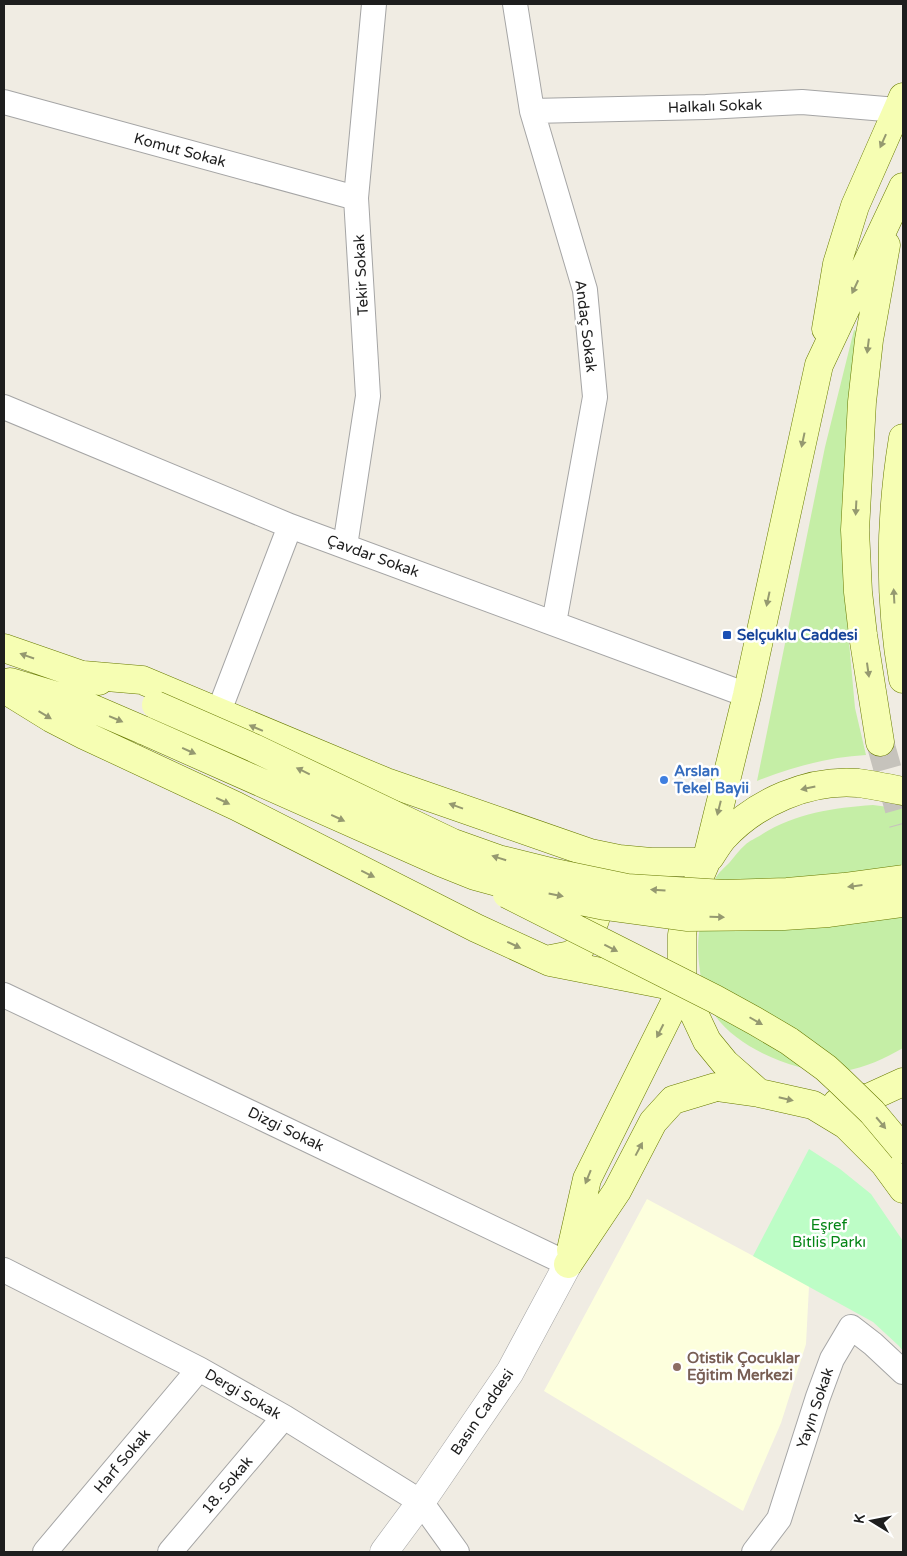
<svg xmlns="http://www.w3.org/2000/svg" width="907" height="1556" font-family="'Varela Round',sans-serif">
<rect width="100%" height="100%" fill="#f0ece3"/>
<!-- education -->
<path fill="#fdffdd" d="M647,1199L809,1286L806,1344L781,1423L743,1511L544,1391Z"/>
<!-- grass -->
<path fill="#c5eea6" d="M854,330L861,332L844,517L846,609L855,708L866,755C829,757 792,767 757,781L825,447Z
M873,805L903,809V1048C885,1058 865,1068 844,1071C802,1076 737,1049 714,1014C701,995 696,954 699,933C703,915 706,895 715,879C718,873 725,867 730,862C735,856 739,850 745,845C749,841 756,838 761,835C795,813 833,808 873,805Z"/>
<!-- park -->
<path fill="#bdfdc6" d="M809,1149L840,1169L871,1194L903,1241V1351L899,1346L873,1322L753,1256Z"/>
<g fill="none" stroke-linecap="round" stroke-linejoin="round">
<!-- secondary-tunnel -->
<path stroke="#c6c3bc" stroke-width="28" stroke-dasharray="28 14" stroke-linecap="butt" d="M880,742L903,824"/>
<!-- minor casing -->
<g stroke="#a5a5a5" stroke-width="26">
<path id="minor" d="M515,4L532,111L585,290L595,397L554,623
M4,102L356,198
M532,111L706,107L802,102L897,110
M4,407L290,526L747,695
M345,546L368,396L356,198L374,4
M219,711L290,526
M4,995L568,1264
M4,1270L199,1369L284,1417L421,1502L457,1552
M45,1552L199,1369
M170,1552L284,1417
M754,1552L779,1519L818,1397L832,1359L851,1327L873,1344L903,1372"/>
</g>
<!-- tertiary casing -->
<g stroke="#a5a5a5" stroke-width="29">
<path id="tertiary" d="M384,1552L421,1502L510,1372L568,1264"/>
</g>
<!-- secondary casing -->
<g stroke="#677a00" stroke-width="29">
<path id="secondary" d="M826,329L837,264L855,206L903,97
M903,438C890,517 889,601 903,679
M4,648L99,681
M83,675L142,680L386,782L590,853L619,859L651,862H706
M10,682L80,703L145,731
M4,689L51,718L84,735L236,806L476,928L550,962L682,988
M880,742L863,635L858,592L855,530L862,402L869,340L886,245
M710,857C714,851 718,844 723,838C756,802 809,779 858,783C873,785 888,788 903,791
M546,960L571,955L581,947L595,920L602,890L599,882
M759,1093L725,1063L707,1041L682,988V935L686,908L706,862L747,695L819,365L903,187
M837,1103L870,1097L903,1082
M571,1250L587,1179L682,988
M568,1264L617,1191L653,1122L673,1100L716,1087L759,1093L813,1105L846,1125L884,1163L903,1189"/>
</g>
<!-- minor -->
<use href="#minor" stroke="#fff" stroke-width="24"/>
<!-- tertiary -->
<use href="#tertiary" stroke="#fff" stroke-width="28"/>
<!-- secondary -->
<use href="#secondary" stroke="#f6feb3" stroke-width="28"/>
<!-- secondary-bridge casing -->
<g stroke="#677a00" stroke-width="29" stroke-linecap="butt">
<path id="secondary-bridge" d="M156,705L254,748L453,843L498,859L555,873L627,888L724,894L787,892L844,887L903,879
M145,731L440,862L475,876L527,890L605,906L686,917L784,916L829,913L903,903
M507,894L715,999L755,1021L789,1041L826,1068L840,1081L872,1112L903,1149"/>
</g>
<!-- secondary-bridge -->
<use href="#secondary-bridge" stroke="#f6feb3" stroke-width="28"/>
</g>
<!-- one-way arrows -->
<defs><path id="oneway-solid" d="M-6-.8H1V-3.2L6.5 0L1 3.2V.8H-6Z" transform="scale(1.25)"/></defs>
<g fill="#959970">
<use href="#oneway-solid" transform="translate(883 141) rotate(114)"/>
<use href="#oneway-solid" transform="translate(855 287) rotate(115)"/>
<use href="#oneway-solid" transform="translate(868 346) rotate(97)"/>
<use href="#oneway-solid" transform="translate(803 440) rotate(102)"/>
<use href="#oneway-solid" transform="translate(856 508) rotate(93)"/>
<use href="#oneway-solid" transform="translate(894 596) rotate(-93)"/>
<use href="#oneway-solid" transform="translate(768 599) rotate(102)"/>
<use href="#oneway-solid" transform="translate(27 656) rotate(-161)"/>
<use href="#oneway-solid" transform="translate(868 670) rotate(82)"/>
<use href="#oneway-solid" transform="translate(45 715) rotate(31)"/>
<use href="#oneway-solid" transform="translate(116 719) rotate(23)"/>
<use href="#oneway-solid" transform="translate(256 728) rotate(-157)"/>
<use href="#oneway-solid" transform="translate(189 751) rotate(24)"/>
<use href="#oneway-solid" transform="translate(303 771) rotate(-154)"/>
<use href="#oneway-solid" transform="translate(808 788) rotate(168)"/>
<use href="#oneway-solid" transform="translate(223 801) rotate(25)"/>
<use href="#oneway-solid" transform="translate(456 806) rotate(-160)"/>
<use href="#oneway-solid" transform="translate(719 808) rotate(104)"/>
<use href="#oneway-solid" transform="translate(338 818) rotate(25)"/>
<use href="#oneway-solid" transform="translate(499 858) rotate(-163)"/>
<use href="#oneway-solid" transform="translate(368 874) rotate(26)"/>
<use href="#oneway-solid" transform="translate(855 886) rotate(173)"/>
<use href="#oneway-solid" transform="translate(658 890) rotate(-176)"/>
<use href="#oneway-solid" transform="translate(556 895) rotate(11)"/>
<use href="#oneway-solid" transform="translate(717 917) rotate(1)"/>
<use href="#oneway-solid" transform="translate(514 945) rotate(25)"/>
<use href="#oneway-solid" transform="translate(611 948) rotate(27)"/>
<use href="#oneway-solid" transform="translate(756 1021) rotate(30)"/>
<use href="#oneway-solid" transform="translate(660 1031) rotate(117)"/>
<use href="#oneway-solid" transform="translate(786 1099) rotate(13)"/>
<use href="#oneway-solid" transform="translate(881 1123) rotate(50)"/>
<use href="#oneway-solid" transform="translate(639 1149) rotate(-62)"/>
<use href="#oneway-solid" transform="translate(588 1177) rotate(112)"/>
</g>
<!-- markers -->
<rect fill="#1a4fb4" stroke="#fff" stroke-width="2" x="722" y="630" width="10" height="10" rx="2.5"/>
<circle fill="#3f7fe0" stroke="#fff" stroke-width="2" cx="664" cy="780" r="5"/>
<circle fill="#8d6e63" stroke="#fff" stroke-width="2" cx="677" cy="1367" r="5"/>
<g text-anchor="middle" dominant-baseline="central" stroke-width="5" stroke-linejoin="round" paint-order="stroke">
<!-- street labels -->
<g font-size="15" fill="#1e1e1e" stroke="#fff">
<text transform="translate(715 106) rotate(-2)">Halkalı Sokak</text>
<text transform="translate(180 150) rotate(15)">Komut Sokak</text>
<text transform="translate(361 275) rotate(-93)">Tekir Sokak</text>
<text transform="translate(586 326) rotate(83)">Andaç Sokak</text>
<text transform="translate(373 556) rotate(20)">Çavdar Sokak</text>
<text transform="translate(286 1129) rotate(26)">Dizgi Sokak</text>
<text transform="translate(243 1394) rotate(30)">Dergi Sokak</text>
<text transform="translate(815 1408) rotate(-71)">Yayın Sokak</text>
<text transform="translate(482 1412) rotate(-56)">Basın Caddesi</text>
<text transform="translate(122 1461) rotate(-50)">Harf Sokak</text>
<text transform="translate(227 1485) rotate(-50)">18. Sokak</text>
</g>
<!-- transit labels -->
<g font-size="15" font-weight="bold" fill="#164399" stroke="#fff" text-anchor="start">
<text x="737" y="635">Selçuklu Caddesi</text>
</g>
<!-- shop labels -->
<g font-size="15" font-weight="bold" fill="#366cbe" stroke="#fff" text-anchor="start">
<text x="674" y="771">Arslan<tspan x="674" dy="17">Tekel Bayii</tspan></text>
</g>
<!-- park labels -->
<g font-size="15" fill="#048515" stroke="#fff">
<text x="829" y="1225">Eşref<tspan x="829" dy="17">Bitlis Parkı</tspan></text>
</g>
<!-- education labels -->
<g font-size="15" font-weight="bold" fill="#785e54" stroke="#fff" text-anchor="start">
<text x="687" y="1358">Otistik Çocuklar<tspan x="687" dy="17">Eğitim Merkezi</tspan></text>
</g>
</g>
<!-- border -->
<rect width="907" height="1556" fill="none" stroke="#1e1e1e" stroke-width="10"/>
<!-- north arrow -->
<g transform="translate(872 1521) rotate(280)" stroke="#ffffff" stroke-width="4" paint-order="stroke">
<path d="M0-4L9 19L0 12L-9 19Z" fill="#1e1e1e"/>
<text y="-8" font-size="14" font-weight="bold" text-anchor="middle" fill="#1e1e1e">K</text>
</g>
</svg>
